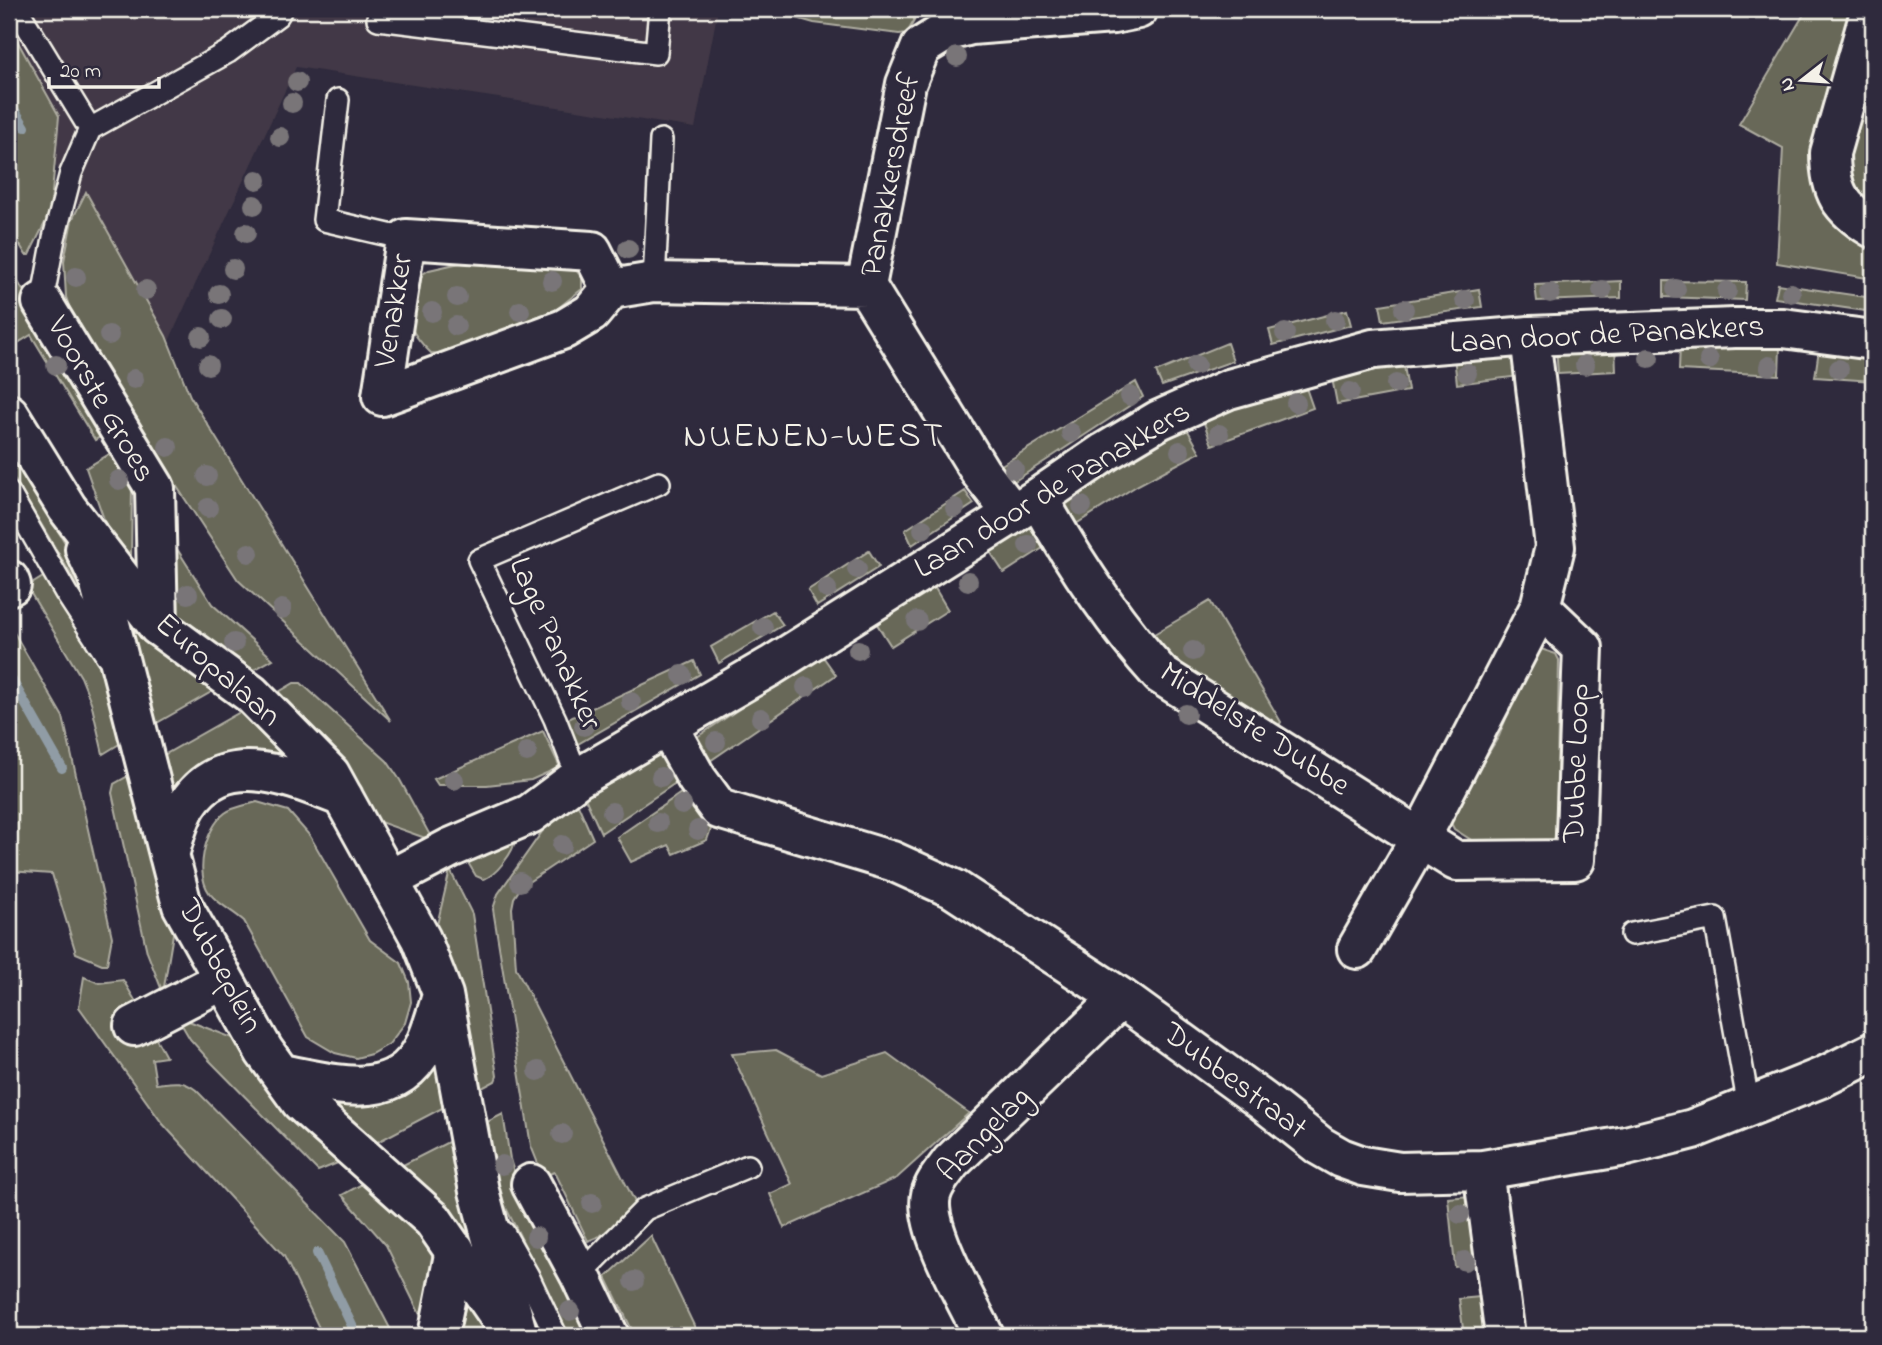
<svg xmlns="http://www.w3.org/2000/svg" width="1882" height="1345" font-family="'Indie Flower',sans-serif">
<rect width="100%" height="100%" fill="#2f2a3d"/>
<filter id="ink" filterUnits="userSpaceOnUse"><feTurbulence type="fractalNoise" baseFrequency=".0143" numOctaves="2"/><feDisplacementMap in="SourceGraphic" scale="14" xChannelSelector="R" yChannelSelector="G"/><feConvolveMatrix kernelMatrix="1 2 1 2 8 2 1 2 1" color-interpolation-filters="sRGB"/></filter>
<g filter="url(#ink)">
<!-- built -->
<path fill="#423946" d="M9,9H718L695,128L296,67L162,356L9,82Z"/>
<!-- green -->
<path fill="#676859" stroke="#aeaca0" stroke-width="2" d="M765,9H914V21L907,33L899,34L814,23Z
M1807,9H1862L1813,167L1873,241V279L1777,263L1783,148L1739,124Z
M9,26L59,116L51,204L46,221L29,255H26L9,227Z
M1858,88L1873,92V215L1839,172Z
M86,192L166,336L190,396L391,721L238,580L113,389L75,324L66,297L64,261L72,220Z
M486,257L572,265L582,278V289L547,317L461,355L431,353C402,325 408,316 415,279L429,270Z
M9,267L108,432L95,440L31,335L13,346L9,339Z
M1621,281V298L1537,301L1535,285Z
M1664,281L1746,282L1745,300L1664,297Z
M1778,284L1873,298V312L1775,298Z
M1479,289L1482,307L1383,321L1380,305Z
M1347,310L1351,325L1273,345L1269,330Z
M1227,343L1233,361L1162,386L1156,372Z
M1680,343L1780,348L1779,375L1679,370Z
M1615,344L1616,371L1558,374L1556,347Z
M1517,349L1520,376L1457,384L1454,356Z
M1819,349L1873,355V381L1815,377Z
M1404,365L1408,391L1337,404L1332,378Z
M1136,382L1143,397L1001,490L990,472Z
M1305,385L1313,408L1212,445L1203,420L1253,400Z
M1187,429L1200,452L1138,485L1076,524L1059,502L1123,461Z
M9,449L73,556L88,588L82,593L9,470Z
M118,449L132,485L131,563L113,545L86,468Z
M965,491L974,504L912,545L905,530Z
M1030,522L1046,546L1004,573L989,550Z
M172,541L212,604L273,659L243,676L171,621Z
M869,551L879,567L817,606L808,590Z
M48,574L113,684L129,738L103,754L91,702L81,677L27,587Z
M933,585L948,610L891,646L875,621Z
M1210,601L1281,722L1276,731L1165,663L1149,637Z
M773,611L783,625L719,663L711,647Z
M134,613L220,687L148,728L121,619Z
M9,624L63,717L112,937L107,964H102L76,953L52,874L9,871Z
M1541,649L1556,654L1559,660L1556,832L1554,840L1545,843L1481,846L1454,829L1450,821L1452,812L1499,736L1532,653Z
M824,658L836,675L707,763L694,739L814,659Z
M694,661L700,674L576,745L566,720Z
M294,683H301L387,761L400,780L432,839L431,840L377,821L272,696Z
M249,707L300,756L173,802L157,759Z
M543,731L560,767L531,780L487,785H438L434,779Z
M664,752L680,780L601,833L585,798Z
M137,771L174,928L164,987L161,988L147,952L112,793L114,784Z
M687,789L712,826L707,840L674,854L669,845L631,862L617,837Z
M576,800L593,839L521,887L514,898L512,908L516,968L637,1206L600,1236L588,1241L555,1172L543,1176L531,1146L493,909L498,894L544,829Z
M257,802L288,811L310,836L370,940L401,963L409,982L411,1002L405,1023L389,1044L371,1054L356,1058L335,1053L308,1037L244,921C234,912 222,906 213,897C192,878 205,828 225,813C233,807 247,805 257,802Z
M515,839C515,851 495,877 483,879L476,876L467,861Z
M450,870L472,914L497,1076L495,1081L471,1094L436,929Z
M84,977L99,983L123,980L136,1002L120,1012L137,1042L153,1033L166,1057L152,1059L156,1084C173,1082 181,1079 196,1090L345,1242L394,1336H323L284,1256L162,1123L79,1007Z
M181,1018L235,1039L241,1036L345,1160L318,1171L208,1059L190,1039L179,1020Z
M776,1050L821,1074L887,1053L969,1113L897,1178L784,1228L770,1194L792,1184L732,1054Z
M429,1069L444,1072L450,1104L366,1148L324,1112L330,1100Z
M503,1114L510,1159L516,1179L594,1336H570L488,1172L477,1127Z
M458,1137L478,1238L465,1244L395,1169Z
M373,1178L446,1257L428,1331L386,1245L342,1195Z
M1470,1196L1478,1264L1455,1267L1448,1198Z
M651,1236L699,1336H635L606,1277Z
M1480,1297L1485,1336H1464L1459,1299Z
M472,1299L492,1336H459L466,1303Z"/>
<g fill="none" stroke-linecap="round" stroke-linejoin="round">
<!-- stream -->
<path stroke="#909ca5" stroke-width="10" d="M9,101L25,127
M9,675L62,768
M317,1253L357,1336"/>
<!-- lane casing -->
<g stroke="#f4f1e8" stroke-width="26">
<path id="lane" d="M17,9L90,129
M379,9L378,19L656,53L660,9
M338,100L324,220L406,239
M654,282L661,140
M42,302L54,238L71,173L90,129L228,52L278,15L281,9
M9,493L66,593L107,656
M578,778L555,719L479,560L659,483
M1632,934L1715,918L1749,1107
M503,1232L528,1276L556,1336
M580,1275L645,1209L748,1166"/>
</g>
<!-- street casing -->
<g stroke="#f4f1e8" stroke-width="44">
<path id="street" d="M1871,9L1830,153C1830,192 1840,208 1873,228
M611,289L592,251L406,239L382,396L564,329L591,313L611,289L654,282L866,286
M42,302L155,488L158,626
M1038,498C1073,561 1112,621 1161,675L1456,861L1575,860L1583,648L1540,607
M1013,514L981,473L866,286L906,84L921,47L945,32L971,25L1113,14L1138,9
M9,580L11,585
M668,727L697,779L719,809L892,861L954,889L1121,998L1263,1101L1320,1146L1341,1158L1363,1166L1400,1172L1483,1170L1626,1146L1693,1129L1823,1077L1873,1052
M1357,949L1421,837L1540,607L1555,547L1530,336
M134,1026L223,980
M1483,1170L1505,1336
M531,1184L580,1275L609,1336
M438,1336L455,1250
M984,1336C969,1304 923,1228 931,1195C934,1182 944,1172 951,1162L1121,998"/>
</g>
<!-- secondary casing -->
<g stroke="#f4f1e8" stroke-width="44">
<path id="secondary" d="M9,414L67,508L158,626L251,694L330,774L421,939L443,995L479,1191L518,1336
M85,549L98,577L182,905L264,1051L301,1102L433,1220L506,1326
M169,855C174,838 178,820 187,805C224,746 293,778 343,797
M389,880L450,848L530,814L578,778L771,666L1038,498L1105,452L1159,420L1229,389L1373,349L1530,336L1735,328H1783L1873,340
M281,1074C332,1083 394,1105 424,1047C432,1031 437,1012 442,995"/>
</g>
<!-- lane -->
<use href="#lane" stroke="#2f2a3d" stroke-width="21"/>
<!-- street -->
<use href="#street" stroke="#2f2a3d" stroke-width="38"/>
<!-- secondary -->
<use href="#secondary" stroke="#2f2a3d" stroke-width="38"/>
</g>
<!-- trees -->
<g fill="#797578">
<circle cx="957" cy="57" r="10"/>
<circle cx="297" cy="82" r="10"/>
<circle cx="292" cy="103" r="10"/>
<circle cx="280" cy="137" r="10"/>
<circle cx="257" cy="180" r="10"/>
<circle cx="254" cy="205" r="10"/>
<circle cx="246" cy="233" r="10"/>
<circle cx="628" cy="249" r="10"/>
<circle cx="233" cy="269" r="10"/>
<circle cx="76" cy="277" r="10"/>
<circle cx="552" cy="281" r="10"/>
<circle cx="1676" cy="289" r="10"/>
<circle cx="146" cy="290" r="10"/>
<circle cx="1602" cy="290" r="10"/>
<circle cx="1727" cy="291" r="10"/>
<circle cx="1550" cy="293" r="10"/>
<circle cx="1791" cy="293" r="10"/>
<circle cx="219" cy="294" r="10"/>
<circle cx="457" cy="297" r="10"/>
<circle cx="1465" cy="300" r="10"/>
<circle cx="1404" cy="309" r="10"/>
<circle cx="520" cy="311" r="10"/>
<circle cx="432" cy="312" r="10"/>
<circle cx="222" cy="319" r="10"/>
<circle cx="1335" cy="320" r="10"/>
<circle cx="456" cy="326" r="10"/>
<circle cx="1285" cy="333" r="10"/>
<circle cx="109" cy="335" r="10"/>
<circle cx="201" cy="337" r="10"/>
<circle cx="1649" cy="358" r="10"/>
<circle cx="1709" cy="360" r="10"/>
<circle cx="56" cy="365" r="10"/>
<circle cx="208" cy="365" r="10"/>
<circle cx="1196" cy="365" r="10"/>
<circle cx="1585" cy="365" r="10"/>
<circle cx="1769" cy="366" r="10"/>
<circle cx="1839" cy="369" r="10"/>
<circle cx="1467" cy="373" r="10"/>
<circle cx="134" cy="379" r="10"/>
<circle cx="1396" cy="384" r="10"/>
<circle cx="1350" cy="392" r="10"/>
<circle cx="1130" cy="396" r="10"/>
<circle cx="1296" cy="403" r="10"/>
<circle cx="1071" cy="433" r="10"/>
<circle cx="1219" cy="434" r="10"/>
<circle cx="168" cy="447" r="10"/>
<circle cx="1180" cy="451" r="10"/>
<circle cx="1014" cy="469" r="10"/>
<circle cx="207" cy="476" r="10"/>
<circle cx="119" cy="480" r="10"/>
<circle cx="1082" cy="506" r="10"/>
<circle cx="208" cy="508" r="10"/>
<circle cx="955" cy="508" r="10"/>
<circle cx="923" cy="529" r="10"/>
<circle cx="1028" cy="545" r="10"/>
<circle cx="249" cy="553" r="10"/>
<circle cx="857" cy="569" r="10"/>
<circle cx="968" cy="581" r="10"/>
<circle cx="827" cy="589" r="10"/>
<circle cx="188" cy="594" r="10"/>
<circle cx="282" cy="609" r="10"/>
<circle cx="917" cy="621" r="10"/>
<circle cx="763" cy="627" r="10"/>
<circle cx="234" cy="643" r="10"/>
<circle cx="858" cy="650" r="10"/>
<circle cx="1193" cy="651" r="10"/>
<circle cx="682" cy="675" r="10"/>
<circle cx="806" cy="687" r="10"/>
<circle cx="631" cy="702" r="10"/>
<circle cx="1186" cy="714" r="10"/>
<circle cx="761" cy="718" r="10"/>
<circle cx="584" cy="726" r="10"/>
<circle cx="716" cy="742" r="10"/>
<circle cx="527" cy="752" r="10"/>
<circle cx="661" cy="777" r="10"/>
<circle cx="454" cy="780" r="10"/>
<circle cx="682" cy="805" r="10"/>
<circle cx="612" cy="812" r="10"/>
<circle cx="658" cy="823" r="10"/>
<circle cx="698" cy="830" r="10"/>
<circle cx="562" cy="845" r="10"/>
<circle cx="520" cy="882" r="10"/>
<circle cx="538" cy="1071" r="10"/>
<circle cx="562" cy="1134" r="10"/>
<circle cx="502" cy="1165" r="10"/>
<circle cx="592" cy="1203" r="10"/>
<circle cx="1460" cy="1214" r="10"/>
<circle cx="536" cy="1237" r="10"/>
<circle cx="1465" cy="1261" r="10"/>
<circle cx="634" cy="1281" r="10"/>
<circle cx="570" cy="1311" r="10"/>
</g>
</g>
<g text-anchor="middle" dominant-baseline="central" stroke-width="6" stroke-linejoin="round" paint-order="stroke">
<!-- street labels -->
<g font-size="32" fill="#f4f1e8" stroke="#2f2a3d">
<text transform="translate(892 175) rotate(-79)">Panakkersdreef</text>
<text transform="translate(395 311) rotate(-81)">Venakker</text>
<text transform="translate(1607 336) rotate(-3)">Laan door de Panakkers</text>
<text transform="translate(100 400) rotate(60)">Voorste Groes</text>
<text transform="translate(1053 491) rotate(-31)">Laan door de Panakkers</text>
<text transform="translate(554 644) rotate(66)">Lage Panakker</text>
<text transform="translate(217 671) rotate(41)">Europalaan</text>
<text transform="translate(1254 730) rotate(33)">Middelste Dubbe</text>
<text transform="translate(1578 763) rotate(-88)">Dubbe Loop</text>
<text transform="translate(219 967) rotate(62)">Dubbeplein</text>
<text transform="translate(1234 1082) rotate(37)">Dubbestraat</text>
<text transform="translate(985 1135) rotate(-46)">Aangelag</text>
</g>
<!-- quarter labels -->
<g font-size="35" letter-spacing="2" fill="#f4f1e8" stroke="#2f2a3d">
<text x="814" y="437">NUENEN-WEST</text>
</g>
</g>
<!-- margin -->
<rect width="1882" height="1345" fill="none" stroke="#2f2a3d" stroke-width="35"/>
<rect x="18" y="18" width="1847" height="1310" fill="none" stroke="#f4f1e8" stroke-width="2.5" filter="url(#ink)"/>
<!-- north arrow -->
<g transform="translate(1802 80) rotate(253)" stroke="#2f2a3d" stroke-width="5" paint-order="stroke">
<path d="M0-5L12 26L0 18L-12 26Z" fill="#f4f1e8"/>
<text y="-10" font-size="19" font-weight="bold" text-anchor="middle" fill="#f4f1e8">N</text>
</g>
<!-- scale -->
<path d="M49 77v10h110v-10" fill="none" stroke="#f4f1e8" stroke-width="3.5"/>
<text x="60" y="77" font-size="21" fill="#f4f1e8" stroke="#2f2a3d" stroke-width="5" paint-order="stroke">20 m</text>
</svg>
